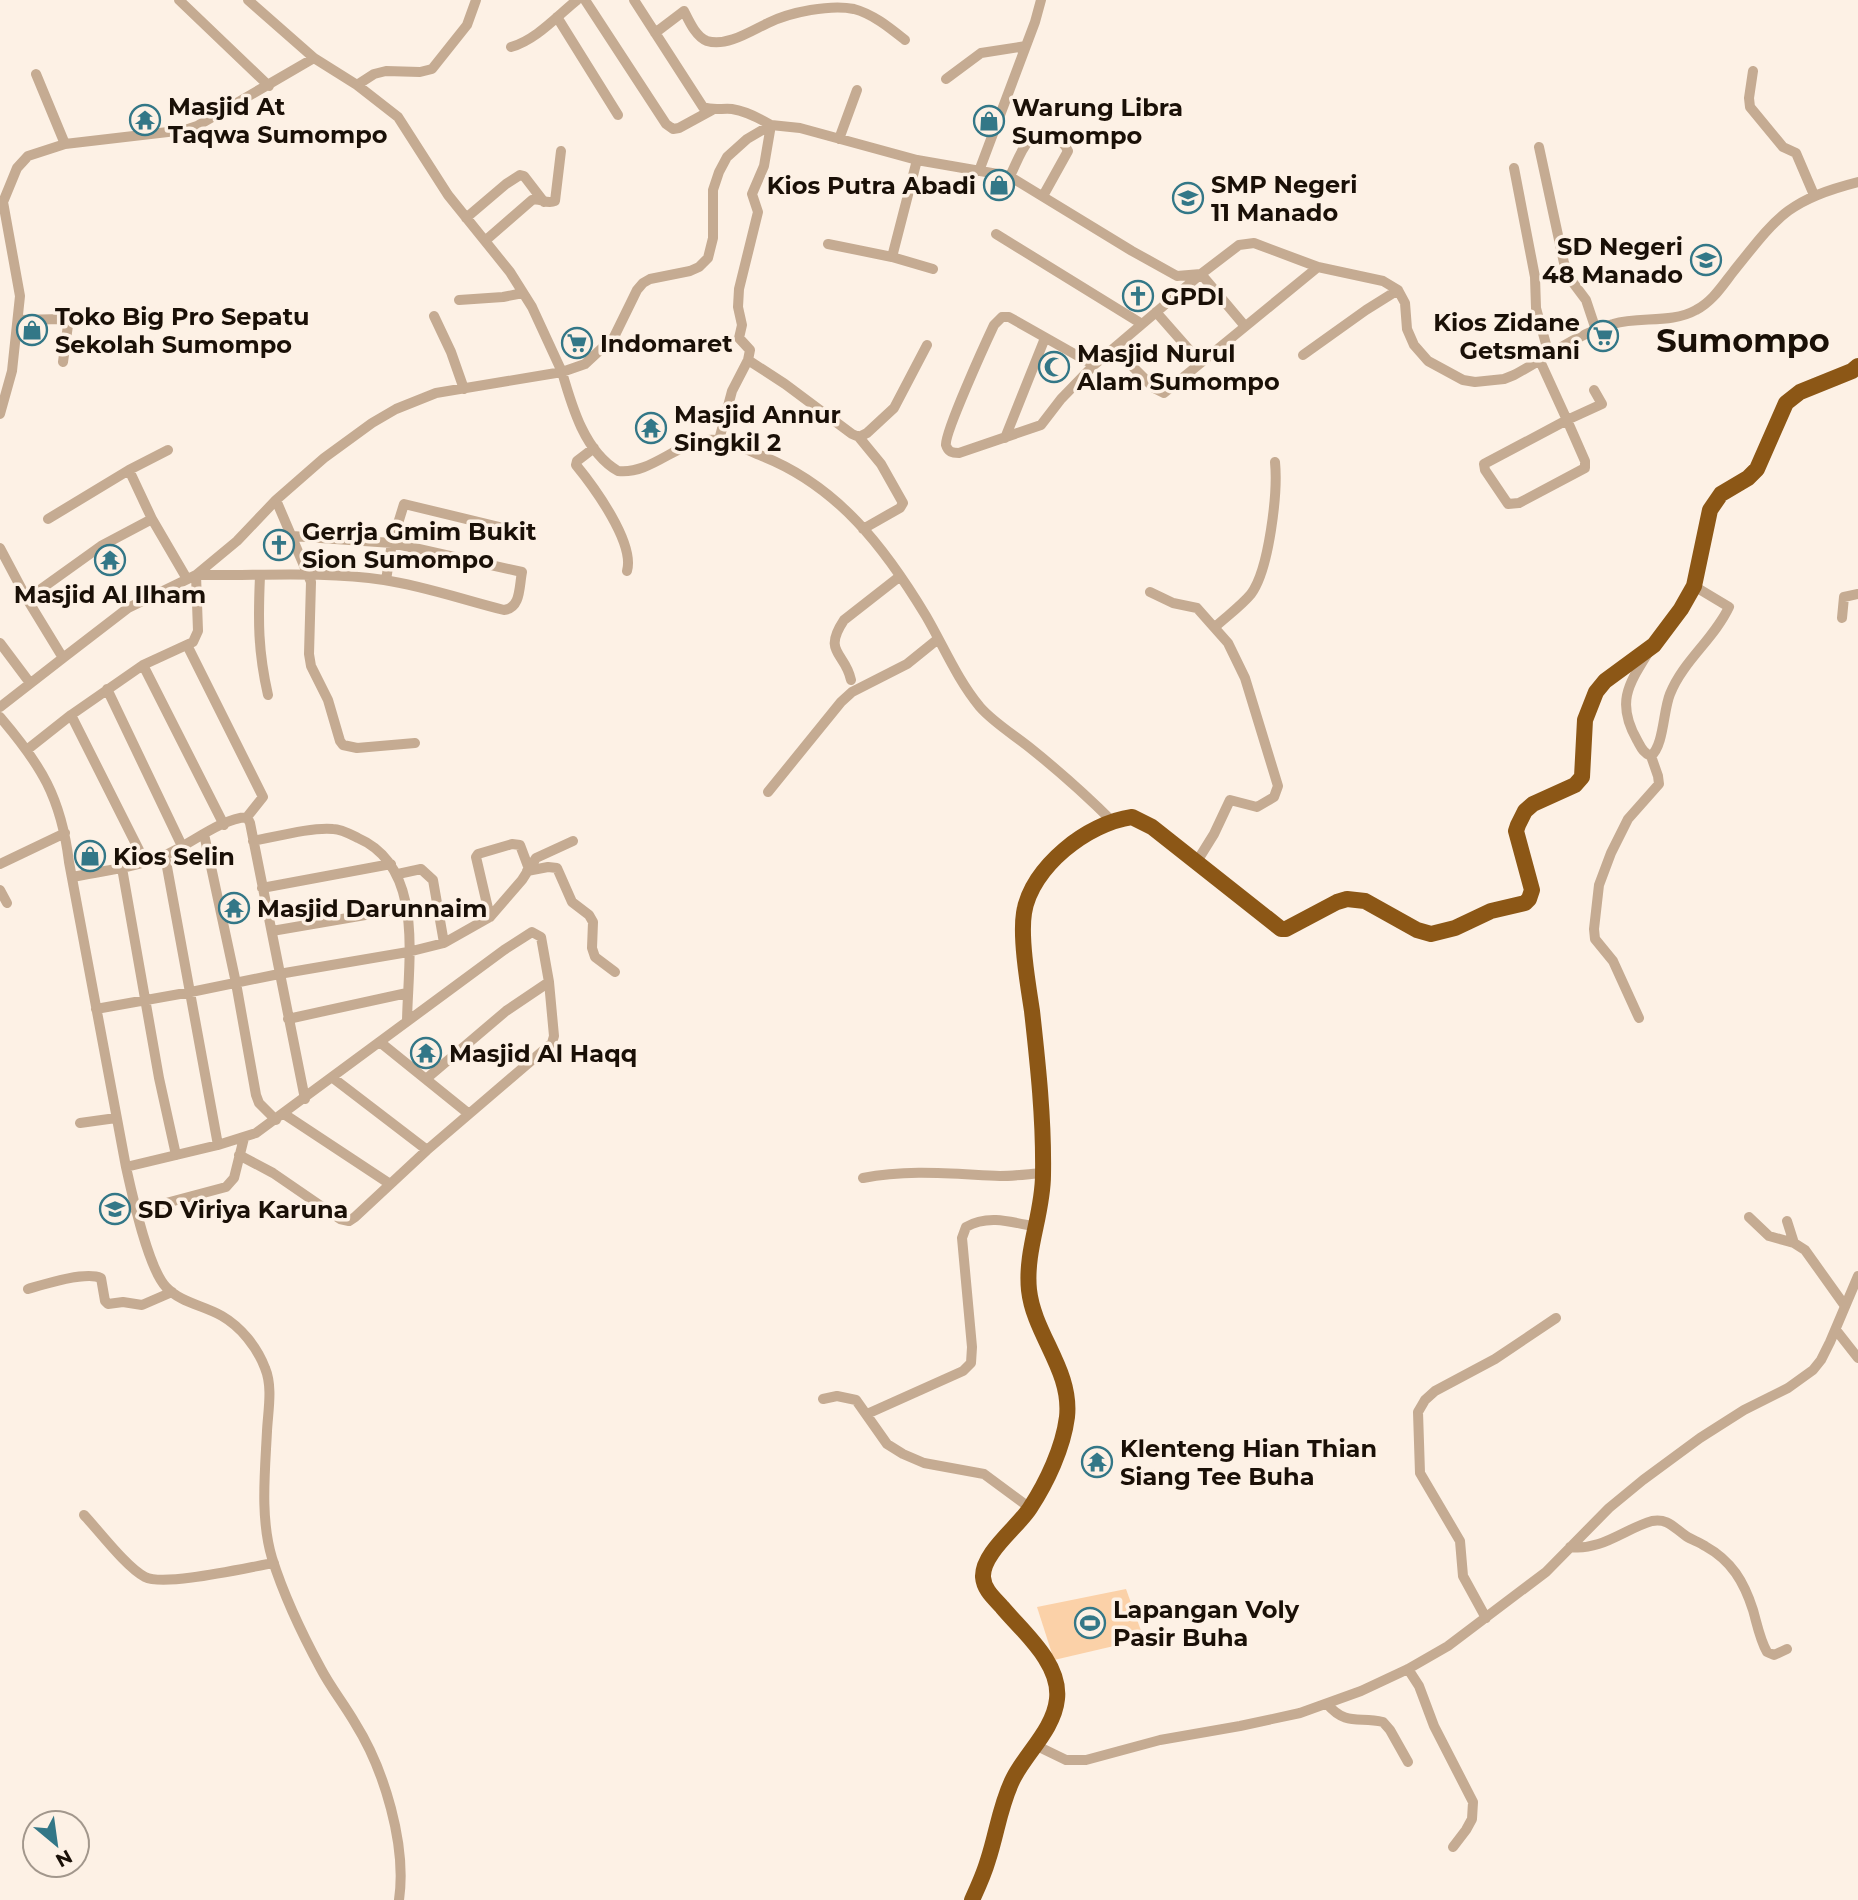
<svg xmlns="http://www.w3.org/2000/svg" width="1858" height="1900" font-family="Montserrat,sans-serif">
<rect width="100%" height="100%" fill="#fdf1e5"/>
<!-- grass -->
<path fill="#fbd1a8" d="M1126,1589L1144,1639L1054,1660L1037,1607Z"/>
<g fill="none" stroke-linecap="round" stroke-linejoin="round">
<!-- minor -->
<path stroke="#c5ab92" stroke-width="10" d="M179,0L269,86
M248,0L314,58L357,85L398,117L448,195L510,272L532,307L562,372L585,364L614,337L637,290L643,283L650,279L690,271L699,267L708,258L713,238V190L719,172L727,157L747,139L771,125L800,128L917,160L1009,176L1132,251L1177,276L1201,274L1239,245L1254,243L1318,267L1383,281L1398,290L1405,303L1407,329L1414,345L1428,361L1463,380L1475,382L1504,379L1514,375C1546,358 1578,333 1613,324C1640,316 1671,324 1696,310C1712,302 1722,286 1733,272C1777,217 1787,200 1858,182
M585,0L666,124L673,129L679,128L712,110
M634,0L703,107C713,111 722,108 732,109C746,111 759,118 771,125L764,166L752,194L758,212L739,289L738,307L742,325L739,338L750,350L748,360
M557,17L618,115
M655,33L684,11C689,21 696,37 707,41C727,47 751,31 768,23C790,12 831,4 854,9C873,14 890,28 905,40
M511,47C536,40 557,16 577,0
M1753,71L1749,98L1750,107L1783,147L1796,153L1814,195
M36,74L65,144
M946,79L981,53L1026,46
M357,85L374,74L386,71L420,72L432,69L467,25L476,0
M839,139L857,90
M1539,147L1564,263L1571,280L1586,300L1596,330
M1514,168L1535,277L1536,308L1549,355
M979,171L1035,22L1041,0
M1010,176C1019,159 1028,124 1052,136C1059,140 1065,143 1068,151L1043,196
M466,218L506,184L520,175L524,176L544,202
M996,234L1142,324
M486,240L532,200C540,197 546,205 555,201L561,151
M828,244L892,257L917,160
M892,257L933,269
M459,300L503,297L523,293
M1156,312L1200,362
M434,316L451,352L464,389
M18,320L62,319L68,325L63,362
M1115,349L1154,388L1164,393L1318,267
M1303,355L1366,310L1398,290
M1540,361L1567,420L1484,464L1485,470L1508,504L1519,503L1585,468V461L1567,420L1602,404L1594,390
M1094,365L1009,317H1002L994,325C986,342 944,434 946,445C948,452 952,453 959,453L1041,425L1061,399L1094,365L1201,274L1244,325
M0,414L12,371L20,296L3,202L17,168L28,156L65,144L185,130L197,126L314,58
M858,436L881,464L903,503L900,508L863,529
M1005,438L1045,338
M719,440L732,391L748,360L785,384L852,434L859,437L867,433L894,408L927,345
M594,448L577,461L576,465C594,487 635,543 627,571
M129,470L152,519
M276,500L311,582L309,654L311,666L328,700L340,741L343,745L357,748L415,743
M48,519L129,470L168,450
M0,548L27,599L63,658L128,608L196,575L237,541L276,500L324,458L372,423L396,409L436,393L562,372C572,407 585,452 618,471C654,475 681,436 717,440C732,441 749,451 762,456C838,486 885,548 926,616C944,647 957,679 980,707C993,722 1014,735 1029,747C1059,771 1086,795 1113,822
M260,576C258,621 258,651 268,695
M386,580L392,543L404,504L532,535
M1150,592L1173,603L1197,608L1228,643L1245,678L1278,786L1274,797L1257,807L1230,800L1214,834L1196,863
M27,599L101,546L152,519L187,579
M1842,618L1844,597L1858,594
M1215,627C1227,616 1241,606 1251,594C1269,570 1278,493 1275,462
M0,643L30,683
M187,645L263,797L247,817
M1648,653C1628,685 1616,703 1637,740C1641,747 1643,753 1651,756C1664,745 1663,711 1670,694C1683,661 1714,639 1729,607L1694,586
M143,665L224,825
M851,680C845,652 822,653 844,620L899,577
M107,689L182,846
M0,707L63,658
M0,717C41,765 61,797 69,862L126,1167C132,1194 148,1268 166,1287C181,1303 203,1305 222,1316C241,1327 257,1347 265,1368C273,1387 268,1411 267,1431C265,1472 260,1518 272,1558C284,1596 302,1634 321,1669C331,1688 344,1704 355,1723C384,1769 407,1845 399,1900
M28,749L71,715
M768,792L841,702L852,692L907,664L938,639
M204,834L236,983L256,1095L259,1103L276,1120
M253,841C275,837 311,827 333,829C341,829 350,834 358,838C425,867 408,961 407,1021
M165,856L218,1145
M145,862L71,715L143,665L193,642L198,631L196,575C259,576 322,571 384,580C424,586 464,600 504,610C521,608 519,587 522,572L392,543L292,536
M0,864L65,833
M122,868L159,1078L176,1155
M527,871L548,867L557,868L572,902L589,915L593,922L592,948L595,957L615,972
M398,874L421,869L433,880L444,943
M72,877C102,871 134,868 163,856C189,846 219,819 247,817L250,823L305,1099
M262,888L391,864
M0,890L7,903
M490,917L476,857L478,854L512,844L520,845L529,869
M272,931L406,908
M96,1009L191,992L279,974L408,952L444,943L490,917L522,880L536,858L573,841
M1639,1018L1613,961L1595,939L1594,929L1599,885L1611,853L1628,819L1659,784L1658,776L1651,756
M288,1019L407,993
M381,1043L469,1114
M333,1078L427,1150
M426,1079L506,1011L549,982
M284,1114L390,1184
M80,1123L116,1118
M126,1167L218,1145L256,1133L504,950L532,932L541,937L549,982L554,1036L552,1043L427,1150L355,1217L349,1221L340,1219L273,1173L239,1155
M863,1178C909,1169 953,1174 1000,1176C1014,1176 1029,1174 1043,1173
M136,1211L226,1187L234,1178L244,1138
M1749,1217L1769,1236L1794,1243L1805,1250L1845,1306
M1787,1221L1794,1243
M28,1289C45,1284 85,1271 101,1278L105,1301L108,1304L123,1302L142,1305L172,1292
M1836,1330L1858,1358
M823,1399L837,1396L856,1400L887,1444L903,1454L924,1463L984,1474L1030,1508
M867,1414L963,1371L971,1363L972,1347L962,1238L966,1227C988,1214 1012,1222 1036,1227
M84,1515C99,1531 127,1568 145,1577C165,1587 249,1567 274,1563
M1570,1547C1602,1551 1624,1529 1652,1521C1668,1518 1674,1528 1686,1536C1692,1540 1699,1542 1705,1546C1732,1561 1744,1582 1753,1610C1757,1624 1760,1640 1767,1652L1774,1655L1787,1649
M1486,1618L1463,1576L1460,1541L1420,1473L1418,1412L1425,1400L1435,1391L1495,1359L1556,1318
M1408,1669L1419,1686L1434,1726L1473,1802L1472,1819L1466,1830L1453,1847
M1327,1704C1347,1727 1359,1716 1383,1722L1390,1730L1408,1762
M1035,1745L1066,1760H1086L1160,1740L1240,1726L1300,1713L1361,1691L1408,1669L1448,1646L1546,1572L1609,1508L1643,1480L1700,1438L1744,1410L1788,1388L1813,1370L1821,1360L1830,1342L1858,1276"/>
<!-- highway -->
<path stroke="#8c5716" stroke-width="16" d="M972,1900C978,1887 984,1874 988,1860C997,1833 1000,1805 1013,1779C1026,1753 1054,1729 1057,1699C1061,1663 1023,1632 1002,1607C994,1598 984,1590 983,1577C982,1553 1018,1527 1030,1508C1047,1482 1063,1448 1067,1417C1072,1370 1034,1335 1029,1290C1025,1250 1043,1214 1043,1175C1044,1120 1038,1065 1032,1011C1028,985 1020,938 1024,913C1031,867 1088,823 1132,817L1152,827L1281,929H1286L1337,902L1347,899L1365,901L1417,930L1431,934L1455,928L1491,911L1525,903L1529,899L1532,890L1516,831L1518,825L1525,811L1533,804L1575,785L1582,777L1585,720L1596,692L1605,681L1654,645L1681,609L1694,586L1710,510L1721,494L1748,478L1757,469L1786,403L1800,392L1852,371L1858,366"/>
</g>
<!-- icons -->
<defs>
<g id="temple-ring" transform="scale(1.575)"><circle r="9.5" fill="#fdf1e5" stroke="#337787" stroke-width="1.5"/><path d="M0-6L5-2H3V0L6.5 2.5H4V6H1.5V3h-3V6H-4V2.5H-6.5L-3 0V-2H-5Z" fill="#337787"/></g>
<g id="shop-ring" transform="scale(1.575)"><circle r="9.5" fill="#fdf1e5" stroke="#337787" stroke-width="1.5"/><path d="M-5-2.5h2.3a2.7 3.5 0 0 1 5.4 0H5L5.5 6h-11ZM-1.5-2.5h3a1.5 2.3 0 0 0-3 0Z" fill="#337787"/></g>
<g id="school-ring" transform="scale(1.575)"><circle r="9.5" fill="#fdf1e5" stroke="#337787" stroke-width="1.5"/><path d="M0-5L7-2L0 1L-7-2ZM-4 1L0 2.5L4 1V4Q0 6-4 4Z" fill="#337787"/></g>
<g id="church-ring" transform="scale(1.575)"><circle r="9.5" fill="#fdf1e5" stroke="#337787" stroke-width="1.5"/><path d="M-1.2-6h2.4v3.5h3.3v2.4h-3.3V6h-2.4V-.1h-3.3v-2.4h3.3Z" fill="#337787"/></g>
<g id="supermarket-ring" transform="scale(1.575)"><circle r="9.5" fill="#fdf1e5" stroke="#337787" stroke-width="1.5"/><path d="M-6-5.5h2.5l.6 2H6L4.5 2H-2.5L-4.4-4H-6ZM-1.5 3.2a1.3 1.3 0 1 0 .1 0ZM3 3.2a1.3 1.3 0 1 0 .1 0Z" fill="#337787"/></g>
<g id="mosque-ring" transform="scale(1.575)"><circle r="9.5" fill="#fdf1e5" stroke="#337787" stroke-width="1.5"/><path d="M3.5-4.9A6 6 0 1 0 3.5 4.9A5 5 0 1 1 3.5-4.9Z" fill="#337787"/></g>
<g id="stadium-ring" transform="scale(1.575)"><circle r="9.5" fill="#fdf1e5" stroke="#337787" stroke-width="1.5"/><path d="M0-5a6.5 5 0 1 0 0 10a6.5 5 0 1 0 0-10ZM-3.5-1.8h7v3.6h-7Z" fill="#337787"/></g>
</defs>
<g fill-rule="evenodd">
<use href="#temple-ring" x="145" y="120"/>
<use href="#shop-ring" x="989" y="121"/>
<use href="#shop-ring" x="999" y="185"/>
<use href="#school-ring" x="1188" y="198"/>
<use href="#school-ring" x="1706" y="260"/>
<use href="#church-ring" x="1138" y="296"/>
<use href="#shop-ring" x="32" y="330"/>
<use href="#supermarket-ring" x="1603" y="336"/>
<use href="#supermarket-ring" x="577" y="343"/>
<use href="#mosque-ring" x="1054" y="367"/>
<use href="#temple-ring" x="651" y="428"/>
<use href="#church-ring" x="279" y="545"/>
<use href="#temple-ring" x="110" y="560"/>
<use href="#shop-ring" x="90" y="856"/>
<use href="#temple-ring" x="234" y="908"/>
<use href="#temple-ring" x="426" y="1053"/>
<use href="#school-ring" x="115" y="1209"/>
<use href="#temple-ring" x="1097" y="1462"/>
<use href="#stadium-ring" x="1090" y="1623"/>
</g>
<g text-anchor="middle" dominant-baseline="central" stroke-width="7" stroke-linejoin="round" paint-order="stroke">
<!-- poi labels -->
<g font-size="24" font-weight="bold" fill="#1a1007" stroke="#fdf1e5" text-anchor="start">
<text x="168" y="106">Masjid At<tspan x="168" dy="28">Taqwa Sumompo</tspan></text>
<text x="1012" y="107">Warung Libra<tspan x="1012" dy="28">Sumompo</tspan></text>
<text x="1211" y="184">SMP Negeri<tspan x="1211" dy="28">11 Manado</tspan></text>
<text x="976" y="185" text-anchor="end">Kios Putra Abadi</text>
<text x="1683" y="246" text-anchor="end">SD Negeri<tspan x="1683" dy="28">48 Manado</tspan></text>
<text x="1161" y="296">GPDI</text>
<text x="55" y="316">Toko Big Pro Sepatu<tspan x="55" dy="28">Sekolah Sumompo</tspan></text>
<text x="1580" y="322" text-anchor="end">Kios Zidane<tspan x="1580" dy="28">Getsmani</tspan></text>
<text x="600" y="343">Indomaret</text>
<text x="1077" y="353">Masjid Nurul<tspan x="1077" dy="28">Alam Sumompo</tspan></text>
<text x="674" y="414">Masjid Annur<tspan x="674" dy="28">Singkil 2</tspan></text>
<text x="302" y="531">Gerrja Gmim Bukit<tspan x="302" dy="28">Sion Sumompo</tspan></text>
<text x="110" y="594" text-anchor="middle">Masjid Al Ilham</text>
<text x="113" y="856">Kios Selin</text>
<text x="257" y="908">Masjid Darunnaim</text>
<text x="449" y="1053">Masjid Al Haqq</text>
<text x="138" y="1209">SD Viriya Karuna</text>
<text x="1120" y="1448">Klenteng Hian Thian<tspan x="1120" dy="28">Siang Tee Buha</tspan></text>
<text x="1113" y="1609">Lapangan Voly<tspan x="1113" dy="28">Pasir Buha</tspan></text>
</g>
<!-- district labels -->
<g font-size="32" font-weight="bold" fill="#1a1007" stroke="#fdf1e5">
<text x="1743" y="340">Sumompo</text>
</g>
</g>
<!-- north arrow -->
<g transform="translate(56 1844) rotate(151)"><circle r="33" fill="#fdf1e5" stroke="#a2978c" stroke-width="2"/>
<path d="M0-5L12 26L0 18L-12 26Z" fill="#337787"/>
<text y="-10" font-size="19" font-weight="bold" text-anchor="middle" fill="#1a1007">N</text>
</g>
</svg>
